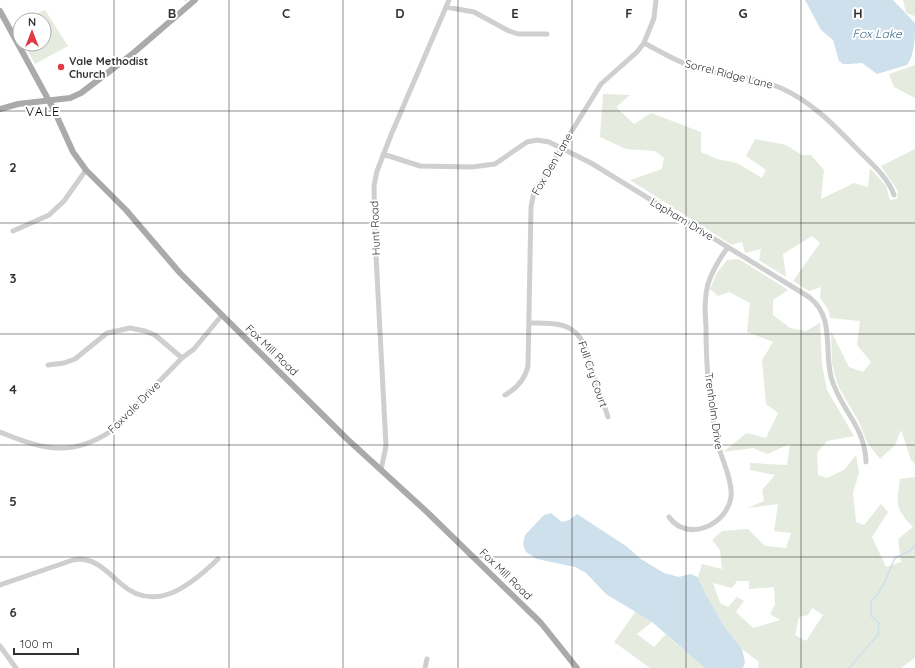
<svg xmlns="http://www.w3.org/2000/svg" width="915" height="668" font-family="Quicksand,sans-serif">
<rect width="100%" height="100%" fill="#fff"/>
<!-- green -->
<path fill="#e5ebde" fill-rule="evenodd" d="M903,0H915V16L906,13Z
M45,10L68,46L35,64L24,44H44V20H21Z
M915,65V98L894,87L889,74Z
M603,94L630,95L616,107L634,124L651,113L701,132V152L717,159L737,163L762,178L766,170L746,156L755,139L786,145L802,155H811L824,170L821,199L854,183L868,187L870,168L886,186L890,200L897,199L898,191L881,166L915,149V464L911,460L901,430L895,445L880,459L867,442L859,422L838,386L832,364L831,331L849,367L863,372L871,362L857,345L860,321L830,318L828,309L820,298L821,287L809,291L793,281L820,243L812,236L783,254L786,277L759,260L761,249L745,253L742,242L732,245L630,180L662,169L664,158L655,151L626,149L600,137Z
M739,259L788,290L773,300V315L790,328L806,331L820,323L822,365L827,390L854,436L827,441L817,453L818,475L827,478L844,470L856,455L859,473L853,493L856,522L864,525L881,504L888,512L872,537L886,567L901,562L898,539L913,527C894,508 897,503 900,479L915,477V658L901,668H758L759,662L742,649L724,626L705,593L698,577L702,564L722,569L720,550L712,540L722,531L748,529L765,546L786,548L791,533L774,531L778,504L748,508L764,501L762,490L775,475L750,470V463L787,465L790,444L767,454L753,448L723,452L747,433L766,438L778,413L766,404L762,360L773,342L747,332L750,303L729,292L718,296L710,289L717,273L727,260ZM737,581H749V589L774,587L775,604L770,614L780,620L753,628L736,612L744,601L737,597L728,607L720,603L713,583L732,588ZM812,608L823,615L806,641L795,635L799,617L808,615Z
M636,611L652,622L637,634L654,647L666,634C678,647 693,655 705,668H650L614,642Z"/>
<!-- water -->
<path fill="#cee0ec" d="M805,0H893L915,23C915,35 915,55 907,65L877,74L862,63L849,64H843L839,61L833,40L821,30Z
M551,513L562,522L569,520L577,514L626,546L641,559L664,573L679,577L690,574L698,577L705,593L724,626L742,649L745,662L743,668H705L652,622L606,594L586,573L575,567L537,559L526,552L523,544L525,535L544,515Z"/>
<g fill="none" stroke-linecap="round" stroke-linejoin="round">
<!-- stream -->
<path stroke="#cee0ec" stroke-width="1.5" d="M185,0L186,1
M849,668L878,635L879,623L871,616V601C885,589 887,574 895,558L910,551L915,545"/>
<!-- minor -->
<path stroke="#cfcfcf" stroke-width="5" d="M446,7L474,12L509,31L518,34H547
M644,43C663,53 683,65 704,70C730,77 756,77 781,88C812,102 835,126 858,150C871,163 888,177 894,195
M383,154L420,166L472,167L495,164L527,142L537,140L549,142L591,163L809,297C835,317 824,349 831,377C840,410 865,425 866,462
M13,231L49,215L64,201L86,170
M529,323C552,323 574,321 584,345L608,417
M48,365L64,363L75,359L107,333L130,328L145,331L155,335L182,358
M505,395C516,389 525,379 528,366L531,207L534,192L601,84L637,52L644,43L654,18L656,0
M0,432C42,449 71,458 111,431L182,358L194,349L222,315
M381,470L386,446L375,236L374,186L377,171L391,135L449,0
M669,517C687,543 727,525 731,497C733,481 721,458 717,441C709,404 706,365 706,327C705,312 704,298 708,284C712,271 720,258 728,247
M0,585L73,560C94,556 106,571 120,583C155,615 191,585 218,559
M0,646L16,668
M425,668L427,659"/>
<!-- major -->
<path stroke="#aaa" stroke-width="6" d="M0,11L54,110L73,152L86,170L126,210L180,273L222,315L346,438L427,512L541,623L577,668
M0,109L18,104L70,98L81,93L131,55L195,0"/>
</g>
<!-- grid -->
<path fill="none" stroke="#323232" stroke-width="1" stroke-opacity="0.55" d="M114,0V668M229,0V668M343,0V668M458,0V668M572,0V668M686,0V668M801,0V668M0,111H915M0,223H915M0,334H915M0,445H915M0,557H915"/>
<!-- markers -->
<circle fill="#e03c47" stroke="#fff" stroke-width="1.5" cx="61" cy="67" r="4"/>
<g text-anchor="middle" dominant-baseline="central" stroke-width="4" stroke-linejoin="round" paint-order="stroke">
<!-- poi labels -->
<g font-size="11" font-weight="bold" fill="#323232" stroke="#fff" text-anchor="start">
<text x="69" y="61">Vale Methodist<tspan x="69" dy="13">Church</tspan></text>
</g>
<!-- street labels -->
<g font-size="11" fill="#323232" stroke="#fff">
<text transform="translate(729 74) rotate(14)">Sorrel Ridge Lane</text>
<text transform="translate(552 164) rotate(-60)">Fox Den Lane</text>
<text transform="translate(682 219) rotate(31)">Lapham Drive</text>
<text transform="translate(375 228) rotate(-92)">Hunt Road</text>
<text transform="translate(272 350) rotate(44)">Fox Mill Road</text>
<text transform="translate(593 374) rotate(71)">Full Cry Court</text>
<text transform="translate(134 407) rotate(-45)">Foxvale Drive</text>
<text transform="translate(714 411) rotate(82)">Trenholm Drive</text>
<text transform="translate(506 574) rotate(44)">Fox Mill Road</text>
</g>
<!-- water labels -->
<g font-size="12" font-style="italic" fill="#417292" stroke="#fff">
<text x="877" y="33">Fox Lake</text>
</g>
<!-- quarter labels -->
<g font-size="13" letter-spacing="1" fill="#000" stroke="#fff">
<text x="43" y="111">VALE</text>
</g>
</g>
<g font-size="13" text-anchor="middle" font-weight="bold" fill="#323232" stroke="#fff" stroke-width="4" stroke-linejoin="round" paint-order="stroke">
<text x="172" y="18">B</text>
<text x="286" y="18">C</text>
<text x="400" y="18">D</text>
<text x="515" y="18">E</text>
<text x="629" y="18">F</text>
<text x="743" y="18">G</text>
<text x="858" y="18">H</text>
<text x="13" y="172">2</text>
<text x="13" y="283">3</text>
<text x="13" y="394">4</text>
<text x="13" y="506">5</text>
<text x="13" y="617">6</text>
</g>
<!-- north arrow -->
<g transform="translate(32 32)"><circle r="19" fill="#ffffff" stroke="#adadad"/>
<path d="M0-3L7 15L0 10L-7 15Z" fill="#e03c47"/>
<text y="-6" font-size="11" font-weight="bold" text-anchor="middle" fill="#323232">N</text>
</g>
<!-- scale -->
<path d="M14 648v6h64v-6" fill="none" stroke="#323232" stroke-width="2"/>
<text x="20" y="648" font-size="12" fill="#323232" stroke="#ffffff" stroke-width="3" paint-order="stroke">100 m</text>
</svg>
